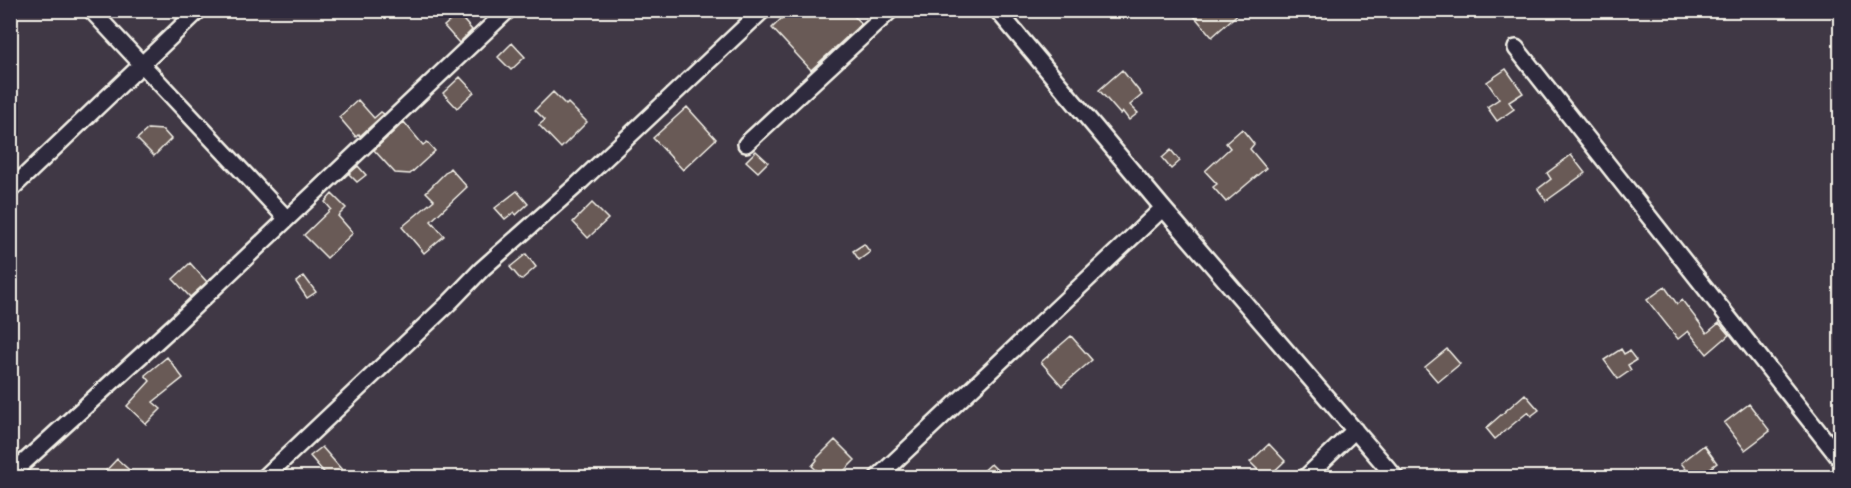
<svg xmlns="http://www.w3.org/2000/svg" width="1851" height="488" font-family="Delius,sans-serif">
<rect width="100%" height="100%" fill="#403845"/>
<filter id="ink" filterUnits="userSpaceOnUse"><feTurbulence type="fractalNoise" baseFrequency=".0167" numOctaves="2"/><feDisplacementMap in="SourceGraphic" scale="12" xChannelSelector="R" yChannelSelector="G"/><feConvolveMatrix kernelMatrix="1 2 1 2 8 2 1 2 1" color-interpolation-filters="sRGB"/></filter>
<g filter="url(#ink)">
<!-- building -->
<path fill="#695a57" stroke="#f4f1e8" stroke-width="1.5" d="M790,10H849L861,24L811,70L772,28Z
M1200,10H1242L1212,37L1194,16Z
M458,14L472,30L459,43L444,26Z
M512,43L525,57L511,70L498,57Z
M1506,69L1523,93L1509,102L1514,109L1497,121L1487,107L1499,99L1487,82Z
M1122,70L1142,95L1130,105L1138,113L1129,120L1123,112L1120,114L1099,90Z
M460,77L474,92L457,108L443,93Z
M553,92L566,105L568,103L587,122L561,148L539,125L545,120L535,110Z
M358,100L374,118L381,112L384,114L360,136L359,134L356,137L339,117Z
M687,107L716,139L683,170L653,138Z
M404,122L423,145L427,142L435,151L410,174L395,173L374,150Z
M148,129L163,130L171,139L154,156L137,139Z
M1242,129L1254,144L1250,149L1266,168L1226,202L1213,187L1217,184L1205,171L1230,148L1226,143Z
M1171,150L1180,161L1171,169L1162,158Z
M756,151L768,162L758,172L746,161Z
M1571,155L1585,173L1546,201L1538,189L1551,179L1547,173Z
M358,166L366,175L357,182L349,174Z
M450,168L467,187L431,221L444,236L424,253L402,227L434,200L426,192Z
M517,191L528,204L516,215L514,212L505,219L495,208Z
M332,194L346,208L338,216L353,233L327,258L304,235L331,209L325,202Z
M592,203L608,219L588,238L573,222Z
M864,244L870,252L859,260L853,251Z
M526,254L536,267L521,280L510,267Z
M190,263L207,282L190,297L173,279Z
M304,276L316,292L307,298L296,282Z
M1665,287L1677,304L1682,300L1707,333L1719,323L1729,335L1707,354L1688,331L1678,339L1647,300Z
M1071,336L1092,360L1062,386L1041,362Z
M1447,349L1460,364L1438,382L1425,367Z
M1621,349L1624,354L1629,351L1636,360L1628,365L1631,370L1618,379L1604,360Z
M167,357L183,378L153,402L161,409L146,424L127,406L150,381L145,375Z
M1525,394L1539,410L1531,416L1528,412L1495,439L1486,428Z
M1749,404L1770,431L1745,450L1724,423Z
M835,440L855,460L838,477H824L812,466L817,460L816,459Z
M1269,444L1285,461L1268,477H1265L1250,462Z
M1704,445L1717,463L1698,477H1692L1681,463Z
M322,447L342,470L333,477H328L310,456Z
M117,459L137,477H100Z
M991,464L1004,477H977Z"/>
<g fill="none" stroke-linecap="round" stroke-linejoin="round">
<!-- minor casing -->
<g stroke="#f4f1e8" stroke-width="20">
<path id="minor" d="M91,10L287,219
M997,10L1163,208L1396,478
M1516,48L1840,459
M746,144L891,10
M10,190L199,10
M10,475L179,321L508,10
M264,478L451,301L482,269L577,185L763,10
M877,478L1163,208
M1305,478L1355,430"/>
</g>
<!-- minor -->
<use href="#minor" stroke="#2f2a3d" stroke-width="15"/>
</g>
</g>
<!-- margin -->
<rect width="1851" height="488" fill="none" stroke="#2f2a3d" stroke-width="36"/>
<rect x="18" y="18" width="1815" height="452" fill="none" stroke="#f4f1e8" stroke-width="2" filter="url(#ink)"/>
</svg>
